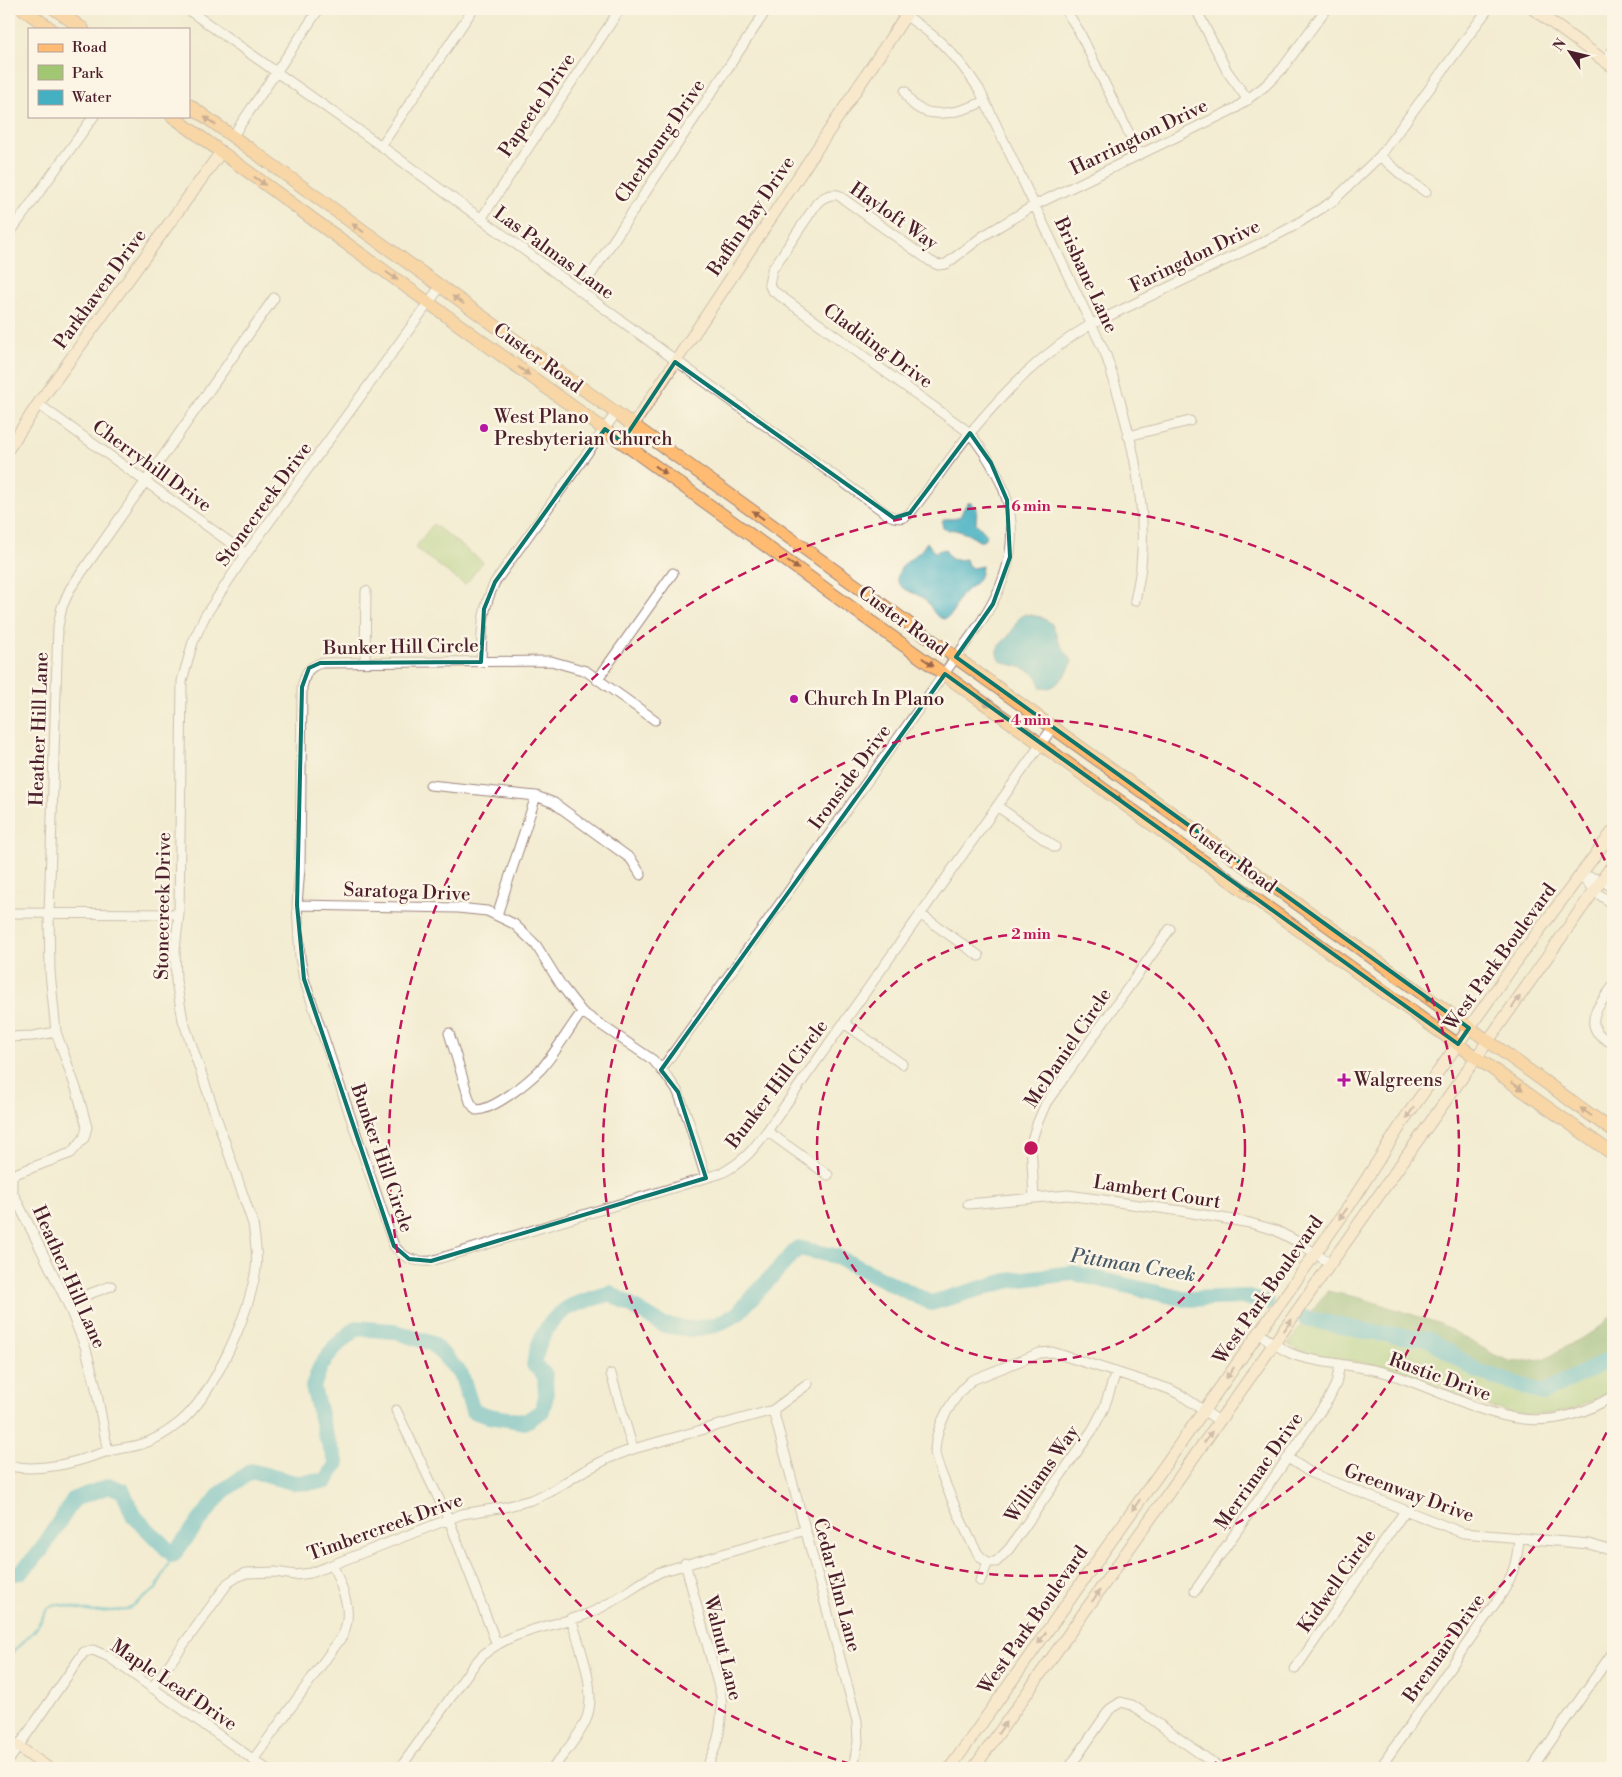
<svg xmlns="http://www.w3.org/2000/svg" width="1622" height="1777" font-family="'Libre Bodoni',serif">
<rect width="100%" height="100%" fill="#fcf5e5"/>
<filter id="ink" filterUnits="userSpaceOnUse"><feTurbulence type="fractalNoise" baseFrequency=".02" numOctaves="2"/><feDisplacementMap in="SourceGraphic" scale="10" xChannelSelector="R" yChannelSelector="G"/><feConvolveMatrix kernelMatrix="1 2 1 2 8 2 1 2 1" color-interpolation-filters="sRGB"/></filter>
<filter id="wash" filterUnits="userSpaceOnUse"><feTurbulence type="fractalNoise" baseFrequency=".0096" numOctaves="4" result="noise"/><feDisplacementMap in="SourceGraphic" scale="20" xChannelSelector="R" yChannelSelector="G"/><feGaussianBlur stdDeviation="1.12" result="paint"/><feColorMatrix in="noise" values="0 0 0 0 0 0 0 0 0 0 0 0 0 0 0 0 0 1.4 0 .05"/><feComposite in="paint" operator="in"/></filter>
<g filter="url(#wash)">
<rect width="100%" height="100%" fill="#f3ecd2"/>
<!-- green -->
<path fill="#a1c772" stroke="#76734e" d="M433,524L483,562L465,585L415,548Z
M1305,1319L1370,1339L1430,1346L1469,1370L1543,1394L1613,1360V1389C1523,1446 1475,1394 1388,1368C1359,1360 1328,1360 1299,1351L1288,1344Z"/>
<!-- forest -->
<path fill="#80ac64" stroke="#656648" d="M1327,1291L1361,1298L1441,1324L1495,1355L1511,1362L1543,1359L1595,1331L1613,1314V1360L1543,1394L1469,1370L1430,1346L1370,1339L1305,1319Z"/>
<!-- water -->
<path fill="#45b0c2" stroke="#486876" d="M968,503H972L977,508L976,523L987,535L983,541H979C972,536 964,532 955,530C950,529 948,531 943,528C939,513 952,522 959,517C963,513 963,507 968,503Z
M927,542L934,552L945,549L949,557L954,560L966,559L968,565L972,568L982,566C981,586 970,584 960,597C954,606 956,615 944,619C933,617 933,607 925,600C916,591 902,593 897,579C899,564 910,561 919,552C922,550 924,546 927,542Z
M1025,614L1041,617L1052,624L1059,642L1072,661C1070,672 1052,695 1040,687C1039,659 993,672 997,650C998,644 1006,640 1009,635C1015,628 1016,618 1025,614Z"/>
<g fill="none" stroke-linecap="round" stroke-linejoin="round">
<!-- stream -->
<path stroke="#45b0c2" stroke-width="2.5" d="M9,1656L35,1630L48,1608L56,1604L93,1612L127,1610L156,1589L173,1555"/>
<!-- river -->
<path stroke="#45b0c2" stroke-width="16" d="M1305,1318L1368,1332L1429,1339L1477,1371L1543,1393L1613,1358
M9,1574L21,1572L40,1552L74,1499L110,1486L123,1491L133,1515L173,1555L222,1492L251,1471L295,1483L326,1481L337,1463L325,1434L313,1387L320,1367L335,1347L356,1328L394,1331L433,1344L461,1374L473,1411L489,1416L525,1422L542,1411L546,1396L545,1375L534,1365C537,1343 547,1322 566,1309C576,1302 597,1298 610,1293L663,1325L692,1329L716,1325L737,1314L798,1248L835,1256L931,1303L1006,1281L1073,1273L1184,1299L1245,1297L1267,1303"/>
</g>
</g>
<g filter="url(#ink)">
<g fill="none" stroke-linecap="round" stroke-linejoin="round">
<!-- street casing -->
<g stroke="#9e867e" stroke-width="11">
<path id="street" d="M187,9L381,146L887,514C896,519 903,520 910,513C931,487 949,459 970,433C1005,391 1044,351 1092,324L1263,242L1292,227L1333,201L1380,156L1488,9
M896,9C934,34 954,51 979,89L1106,355C1128,423 1148,494 1141,566C1140,578 1137,589 1135,601
M1065,9L1079,31L1139,154
M1196,9L1227,71L1248,100
M1605,61L1613,50
M905,91C917,125 960,113 985,101
M232,137L319,9
M381,146L473,9
M1380,156L1403,176L1426,192
M481,219L620,9
M9,234L94,116
M580,291L767,9
M38,404L246,554
M1128,436L1190,421
M365,662L366,591
M481,662C482,630 481,611 495,582L616,413
M597,680L673,573
M655,720L586,671L551,661L320,663C306,669 306,673 302,687L300,868L297,905L300,958L304,979L394,1246C405,1259 414,1262 431,1261L722,1173C744,1161 752,1151 767,1131L1053,727
M430,785L536,796L554,803L631,859L641,875
M997,806L1055,847
M1582,875L1594,891L1613,904
M1582,875L1602,880L1613,888
M297,905L458,908L487,911L514,924L536,945L561,985L582,1012L653,1060L666,1075L678,1092L688,1119L706,1178
M9,913L179,914
M920,914L979,956
M497,915L536,796
M1613,986C1605,998 1586,1016 1597,1032C1601,1037 1608,1041 1613,1044
M844,1023L902,1064
M449,1033L470,1102L476,1110C494,1110 528,1082 541,1069C556,1052 568,1030 582,1012
M9,1037L33,1036L56,1032
M661,1070L981,622C1015,571 1024,516 990,462C984,452 977,443 970,433L772,290L769,284L772,270L817,203C823,197 829,194 838,195L930,261L938,265L946,264L983,236L1035,205L1236,108L1265,86L1282,69L1326,9
M767,1131L828,1175
M9,1172L12,1175V1191L67,1302L85,1346L95,1383L108,1452
M12,1175L71,1153L84,1138L87,1127L77,1091L56,1032L50,972L49,914L58,626L62,607L70,589L274,298
M1034,1198L1031,1143L1037,1124L1046,1103L1170,929
M968,1204L1068,1195L1181,1211L1250,1223L1275,1230L1298,1242L1331,1264
M67,1302L111,1286
M1258,1333C1269,1340 1279,1348 1290,1353C1300,1358 1310,1359 1320,1361C1342,1365 1365,1367 1387,1373C1470,1399 1527,1450 1613,1396
M611,1374L633,1449
M396,1410L449,1520L497,1645
M773,1410L857,1721L858,1742L853,1768
M1288,1458L1311,1473L1463,1533L1589,1544L1613,1551
M9,1466C42,1472 74,1463 105,1452C117,1448 130,1448 142,1444C155,1440 169,1431 179,1423C214,1395 249,1314 256,1269C258,1254 255,1239 253,1224L183,1020L176,981L175,949L179,914L182,681L193,642L205,616L246,554L440,287
M988,1562C984,1560 982,1559 979,1555C970,1542 934,1463 935,1450C936,1425 953,1396 972,1380L1040,1353L1052,1352L1169,1389L1181,1395L1219,1421
M988,1562H996L1009,1549L1093,1429L1104,1408L1116,1372
M685,1563L721,1695C723,1722 719,1744 706,1768
M980,1581L988,1562
M1195,1591L1328,1400L1336,1384L1340,1364
M1295,1669L1405,1511
M152,1688L228,1583L237,1577L246,1573L275,1572L295,1575L311,1573L462,1514L505,1507L531,1500L550,1492L582,1472L609,1458L633,1449L773,1410L808,1384
M9,1760L84,1652L93,1650L109,1657L265,1768
M253,1760L343,1635C354,1609 342,1590 333,1565
M400,1768C417,1745 434,1721 451,1697C461,1683 471,1667 483,1655C511,1630 551,1627 585,1615C612,1605 635,1585 660,1572L806,1530
M553,1768C564,1753 579,1737 586,1720C598,1691 580,1648 571,1618
M1069,1768L1110,1709L1121,1702L1132,1705L1220,1768
M1380,1768L1503,1592C1514,1573 1517,1560 1519,1539
M1532,1768L1613,1652"/>
</g>
<!-- secondary casing -->
<g stroke="#9e867e" stroke-width="13">
<path id="secondary" d="M1533,9L1613,67
M622,442L910,9
M9,448L38,404L221,152
M9,1740L48,1768
M950,1768L1349,1206L1406,1117L1518,959L1613,831
M974,1768L1613,864"/>
</g>
<!-- primary casing -->
<g stroke="#9e867e" stroke-width="14">
<path id="primary" d="M23,9L51,29
M55,9L83,29
M189,105L1613,1131
M172,116L329,231L1443,1034L1613,1154"/>
</g>
<!-- street -->
<use href="#street" stroke="#fff" stroke-width="9"/>
<!-- secondary -->
<use href="#secondary" stroke="#ffe4c6" stroke-width="11"/>
<!-- primary -->
<use href="#primary" stroke="#ffbb71" stroke-width="12"/>
</g>
<!-- one-way arrows -->
<defs><path id="oneway-solid" d="M-6-.8H1V-3.2L6.5 0L1 3.2V.8H-6Z" transform="scale(1.25)"/></defs>
<g fill="#9b654a">
<use href="#oneway-solid" transform="translate(210 121) rotate(-144)"/>
<use href="#oneway-solid" transform="translate(260 181) rotate(36)"/>
<use href="#oneway-solid" transform="translate(358 228) rotate(-144)"/>
<use href="#oneway-solid" transform="translate(392 276) rotate(35)"/>
<use href="#oneway-solid" transform="translate(458 300) rotate(-145)"/>
<use href="#oneway-solid" transform="translate(524 371) rotate(36)"/>
<use href="#oneway-solid" transform="translate(661 470) rotate(36)"/>
<use href="#oneway-solid" transform="translate(758 515) rotate(-144)"/>
<use href="#oneway-solid" transform="translate(793 565) rotate(35)"/>
<use href="#oneway-solid" transform="translate(928 662) rotate(35)"/>
<use href="#oneway-solid" transform="translate(984 702) rotate(36)"/>
<use href="#oneway-solid" transform="translate(1116 797) rotate(36)"/>
<use href="#oneway-solid" transform="translate(1248 892) rotate(36)"/>
<use href="#oneway-solid" transform="translate(1430 1000) rotate(-144)"/>
<use href="#oneway-solid" transform="translate(1517 1086) rotate(35)"/>
<use href="#oneway-solid" transform="translate(1586 1112) rotate(-145)"/>
</g>
<g fill="#a48278">
<use href="#oneway-solid" transform="translate(1516 1002) rotate(-55)"/>
<use href="#oneway-solid" transform="translate(1410 1113) rotate(125)"/>
<use href="#oneway-solid" transform="translate(1343 1214) rotate(126)"/>
<use href="#oneway-solid" transform="translate(1288 1325) rotate(-55)"/>
<use href="#oneway-solid" transform="translate(1230 1373) rotate(125)"/>
<use href="#oneway-solid" transform="translate(1208 1437) rotate(-55)"/>
<use href="#oneway-solid" transform="translate(1136 1505) rotate(125)"/>
<use href="#oneway-solid" transform="translate(1096 1596) rotate(-55)"/>
<use href="#oneway-solid" transform="translate(1042 1638) rotate(125)"/>
<use href="#oneway-solid" transform="translate(1002 1728) rotate(-55)"/>
</g>
</g>
<!-- marked area -->
<path d="M0 0H1622V1777H0ZM675,362L894,518L910,513L970,433L991,463L1007,500L1010,557L993,604L956,657L1469,1028L1458,1044L945,674L661,1070L678,1092L706,1178L431,1261L409,1259L394,1246L304,979L297,905L302,687L309,668L320,663L481,662L484,609L495,582L605,429L622,442Z" fill="#f3ecd2" fill-opacity=".55" fill-rule="evenodd"/>
<path fill="none" stroke="#0f766e" stroke-width="4" stroke-linejoin="round" d="M675,362L894,518L910,513L970,433L991,463L1007,500L1010,557L993,604L956,657L1469,1028L1458,1044L945,674L661,1070L678,1092L706,1178L431,1261L409,1259L394,1246L304,979L297,905L302,687L309,668L320,663L481,662L484,609L495,582L605,429L622,442Z"/>
<!-- distance rings -->
<g fill="none" stroke="#c2185b" stroke-width="2.5" stroke-dasharray="9 6">
<circle cx="1031" cy="1148" r="214"/>
<circle cx="1031" cy="1148" r="428"/>
<path d="M1613 1419A642 642 0 0 1 1197 1768M865 1768A642 642 0 1 1 1613 877"/>
</g>
<!-- markers -->
<g fill="#b5179e" stroke="#fcf5e5" stroke-width="2">
<circle cx="484" cy="428" r="5"/>
<circle cx="794" cy="699" r="5"/>
<path d="M1341.5 1072.5h5v5h5v5h-5v5h-5v-5h-5v-5h5z"/>
</g>
<g text-anchor="middle" dominant-baseline="central" stroke-width="5" stroke-linejoin="round" paint-order="stroke">
<!-- street labels -->
<g font-size="19" fill="#4a1f2b" stroke="#fcf5e5">
<text transform="translate(537 105) rotate(-56)">Papeete Drive</text>
<text transform="translate(1139 137) rotate(-26)">Harrington Drive</text>
<text transform="translate(660 141) rotate(-56)">Cherbourg Drive</text>
<text transform="translate(751 216) rotate(-56)">Baffin Bay Drive</text>
<text transform="translate(894 216) rotate(35)">Hayloft Way</text>
<text transform="translate(554 253) rotate(36)">Las Palmas Lane</text>
<text transform="translate(1195 256) rotate(-26)">Faringdon Drive</text>
<text transform="translate(1086 275) rotate(65)">Brisbane Lane</text>
<text transform="translate(100 289) rotate(-54)">Parkhaven Drive</text>
<text transform="translate(878 346) rotate(36)">Cladding Drive</text>
<text transform="translate(538 358) rotate(36)">Custer Road</text>
<text transform="translate(152 466) rotate(36)">Cherryhill Drive</text>
<text transform="translate(264 504) rotate(-54)">Stonecreek Drive</text>
<text transform="translate(903 621) rotate(36)">Custer Road</text>
<text transform="translate(401 647) rotate(-1)">Bunker Hill Circle</text>
<text transform="translate(39 729) rotate(-88)">Heather Hill Lane</text>
<text transform="translate(850 777) rotate(-54)">Ironside Drive</text>
<text transform="translate(1232 858) rotate(36)">Custer Road</text>
<text transform="translate(407 892) rotate(2)">Saratoga Drive</text>
<text transform="translate(163 906) rotate(-89)">Stonecreek Drive</text>
<text transform="translate(1500 957) rotate(-54)">West Park Boulevard</text>
<text transform="translate(1068 1048) rotate(-56)">McDaniel Circle</text>
<text transform="translate(777 1084) rotate(-53)">Bunker Hill Circle</text>
<text transform="translate(382 1158) rotate(71)">Bunker Hill Circle</text>
<text transform="translate(1157 1192) rotate(9)">Lambert Court</text>
<text transform="translate(69 1277) rotate(66)">Heather Hill Lane</text>
<text transform="translate(1268 1290) rotate(-55)">West Park Boulevard</text>
<text transform="translate(1440 1377) rotate(20)">Rustic Drive</text>
<text transform="translate(1259 1471) rotate(-55)">Merrimac Drive</text>
<text transform="translate(1042 1474) rotate(-55)">Williams Way</text>
<text transform="translate(1409 1493) rotate(20)">Greenway Drive</text>
<text transform="translate(385 1527) rotate(-20)">Timbercreek Drive</text>
<text transform="translate(1337 1581) rotate(-55)">Kidwell Circle</text>
<text transform="translate(837 1585) rotate(75)">Cedar Elm Lane</text>
<text transform="translate(1033 1620) rotate(-55)">West Park Boulevard</text>
<text transform="translate(723 1648) rotate(76)">Walnut Lane</text>
<text transform="translate(1444 1648) rotate(-55)">Brennan Drive</text>
<text transform="translate(174 1685) rotate(34)">Maple Leaf Drive</text>
</g>
<!-- poi labels -->
<g font-size="19" fill="#4a1f2b" stroke="#fcf5e5" text-anchor="start">
<text x="494" y="417">West Plano<tspan x="494" dy="22">Presbyterian Church</tspan></text>
<text x="804" y="699">Church In Plano</text>
<text x="1354" y="1080">Walgreens</text>
</g>
<!-- water labels -->
<g font-size="20" font-style="italic" fill="#485967" stroke="#fcf5e5">
<text transform="translate(1133 1266) rotate(9)">Pittman Creek</text>
</g>
</g>
<circle cx="1031" cy="1148" r="8" fill="#c2185b" stroke="#fcf5e5" stroke-width="2.5"/>
<g font-size="15" text-anchor="middle" font-weight="bold" fill="#c2185b" stroke="#fcf5e5" stroke-width="5" stroke-linejoin="round" paint-order="stroke">
<text x="1031" y="511">6 min</text>
<text x="1031" y="725">4 min</text>
<text x="1031" y="939">2 min</text>
</g>
<!-- margin -->
<rect width="1622" height="1777" fill="none" stroke="#fcf5e5" stroke-width="30"/>
<!-- legend -->
<rect x="28" y="28" width="162" height="90" fill="#fcf5e5" stroke="#b59f9b"/>
<rect x="38" y="44" width="25" height="8" fill="#ffbb71" stroke="#b59f9b"/>
<text x="72" y="52" font-size="15" fill="#4a1f2b">Road</text>
<rect x="38" y="65" width="25" height="15" fill="#a1c772" stroke="#b59f9b"/>
<text x="72" y="78" font-size="15" fill="#4a1f2b">Park</text>
<rect x="38" y="90" width="25" height="15" fill="#45b0c2" stroke="#b59f9b"/>
<text x="72" y="102" font-size="15" fill="#4a1f2b">Water</text>
<!-- north arrow -->
<g transform="translate(1570 52) rotate(305)" stroke="#fcf5e5" stroke-width="4" paint-order="stroke">
<path d="M0-4L9 19L0 12L-9 19Z" fill="#4a1f2b"/>
<text y="-8" font-size="14" font-weight="bold" text-anchor="middle" fill="#4a1f2b">N</text>
</g>
</svg>
